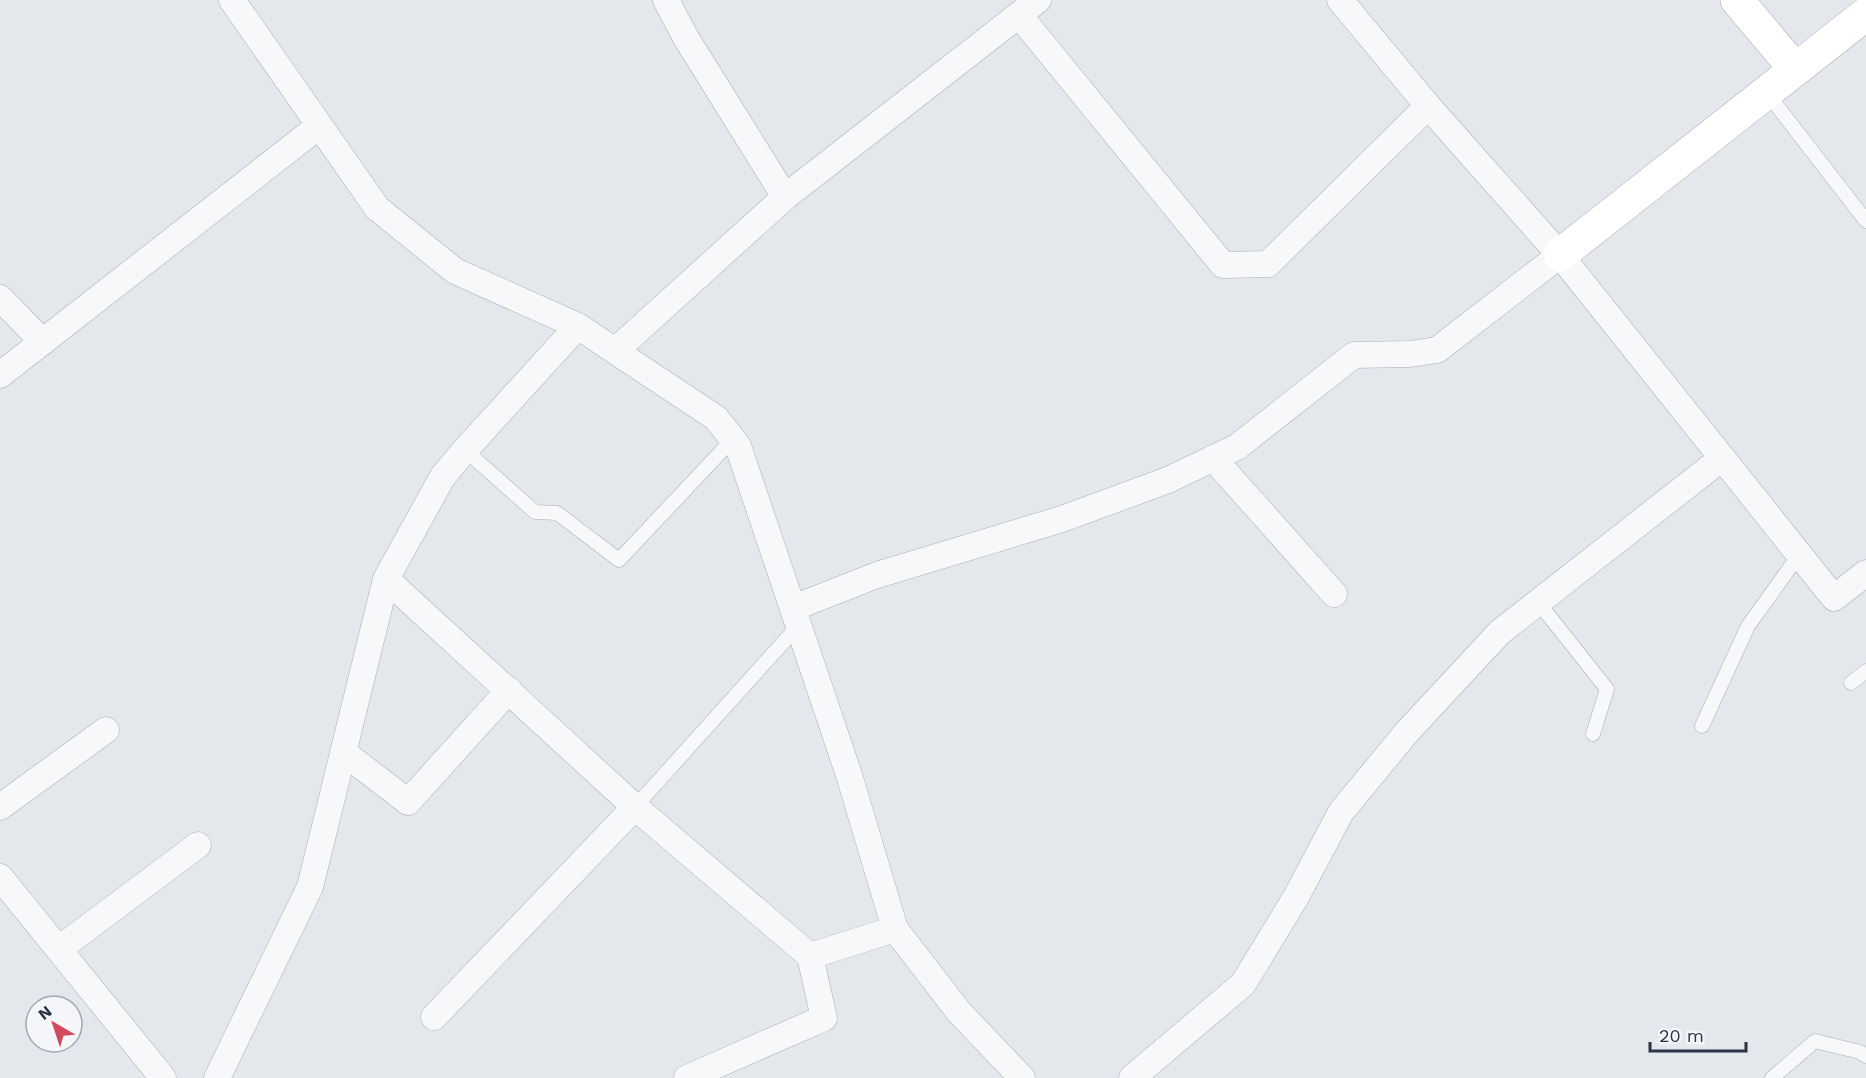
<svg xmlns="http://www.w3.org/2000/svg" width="1866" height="1078" font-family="'Work Sans',sans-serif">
<rect width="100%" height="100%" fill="#e4e7ec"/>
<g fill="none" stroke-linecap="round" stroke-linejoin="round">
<!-- lane casing -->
<g stroke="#a9aeb7" stroke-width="15">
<path id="lane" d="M1767,93L1866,221
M465,450L535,512L557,513L619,560L733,439
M1538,602L1607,689L1593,734
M1851,683L1866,671
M1702,726L1748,626L1799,555
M635,807L798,626
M1772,1078L1815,1041L1860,1052L1866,1056"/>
</g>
<!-- street casing -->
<g stroke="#a9aeb7" stroke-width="27">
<path id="street" d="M232,0L377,208L455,271L578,326L615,351L716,418L738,446L850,778L895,929L959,1012L1022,1078
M666,0L686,38L785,197
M1340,0L1428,106L1560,255L1834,598L1866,573
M1019,15L1223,265L1268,264L1428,106
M0,298L43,342
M615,351L785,197L1038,0
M0,375L319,126
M1213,458L1334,594
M386,579L635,807L810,956L824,1018L687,1078
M793,608L877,575L1062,519L1168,480L1237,447L1354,355L1410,354L1437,350L1560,255
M343,752L408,802L509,690
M0,807L106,730
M0,877L163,1078
M59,949L198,845
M810,956L895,929
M434,1017L635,807
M217,1078L310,887L386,579L443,476L465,450L578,326
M1132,1078L1243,984L1296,897L1341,812L1407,732L1500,632L1721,459"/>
</g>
<!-- secondary casing -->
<g stroke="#a9aeb7" stroke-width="34">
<path id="secondary" d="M1737,0L1795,69
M1560,255L1866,14"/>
</g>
<!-- lane -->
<use href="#lane" stroke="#f7f8fa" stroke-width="14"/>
<!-- street -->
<use href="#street" stroke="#f7f8fa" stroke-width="26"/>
<!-- secondary -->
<use href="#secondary" stroke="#fff" stroke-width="33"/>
</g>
<!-- north arrow -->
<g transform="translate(54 1024) rotate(321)"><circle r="28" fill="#f4f6f9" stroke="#a4a8b1" stroke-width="1.5"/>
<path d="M0-4.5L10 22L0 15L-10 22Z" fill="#d1495b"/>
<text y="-9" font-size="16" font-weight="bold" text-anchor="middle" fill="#2b3445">N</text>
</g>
<!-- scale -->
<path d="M1650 1042v9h96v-9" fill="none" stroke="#2b3445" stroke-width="3"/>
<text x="1659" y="1042" font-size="18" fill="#2b3445" stroke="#f4f6f9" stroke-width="4.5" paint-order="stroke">20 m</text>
</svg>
